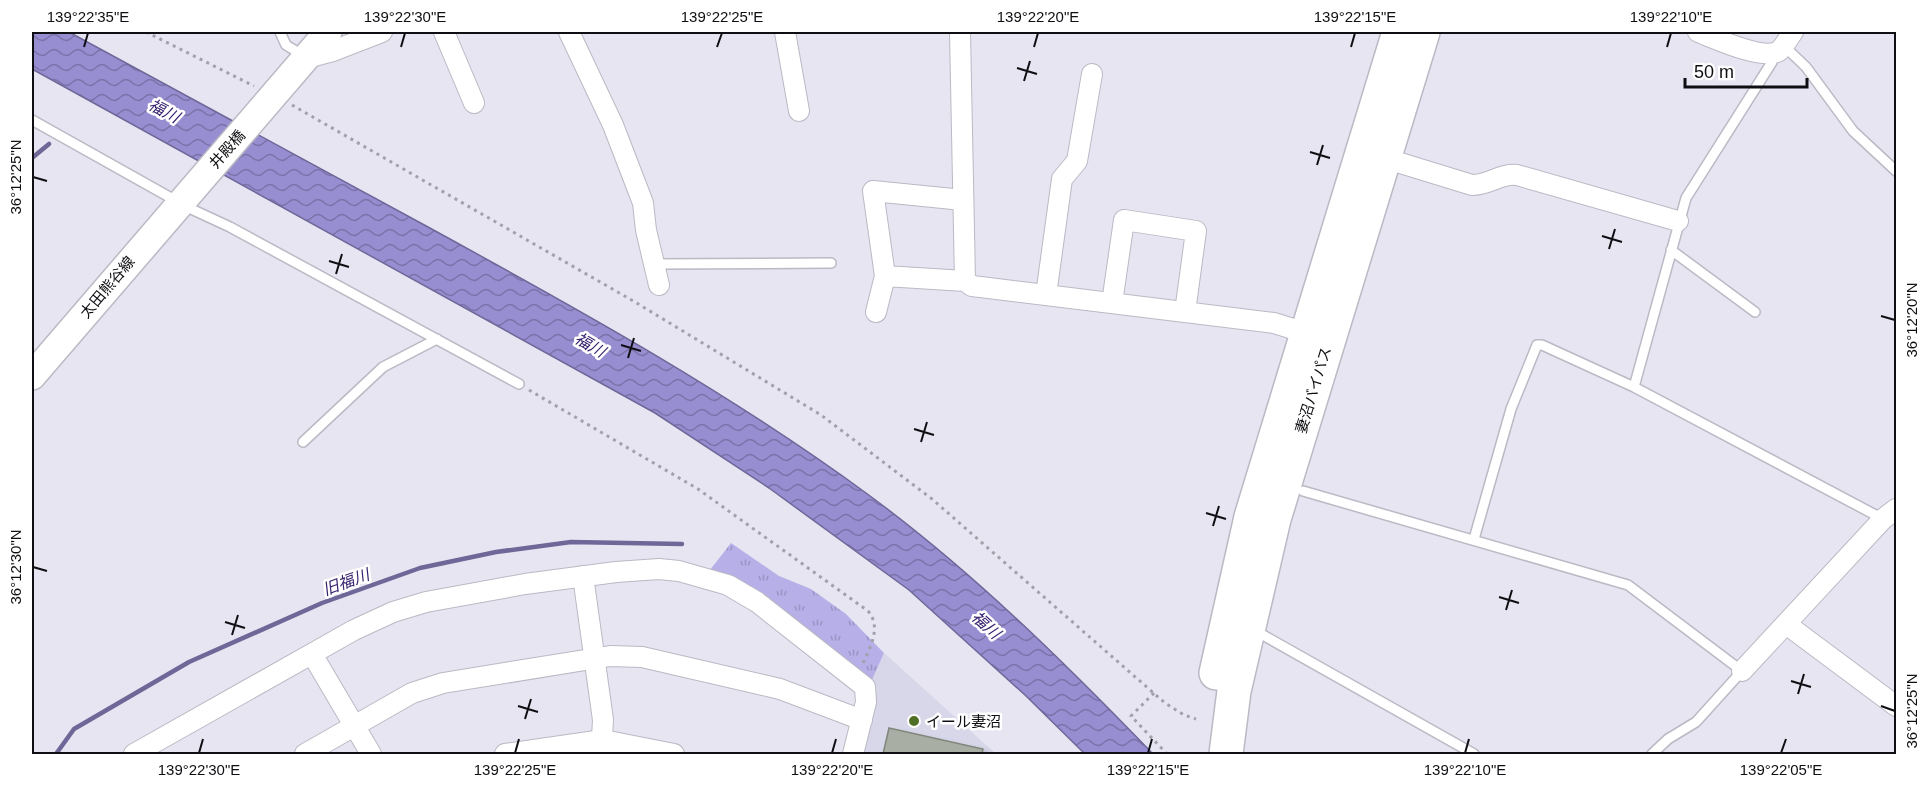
<svg xmlns="http://www.w3.org/2000/svg" width="1928" height="786" font-family="Helvetica,'Noto Sans JP',sans-serif">
<defs>
<pattern id="park-tufts" width="24" height="20" patternUnits="userSpaceOnUse" patternTransform="scale(1.5)"><rect width="24" height="20" fill="#b6afe8"/><path d="M3 7l-1-3M5 7V3M7 7l1-3M15 17l-1-3M17 17v-4M19 17l1-3" fill="none" stroke="#9b95c6"/></pattern>
<pattern id="water-waves" width="16" height="10" patternUnits="userSpaceOnUse" patternTransform="scale(1.5)"><rect width="16" height="10" fill="#978dd1"/><path d="M0 5q4-4 8 0t8 0" fill="none" stroke="#7a72a8"/></pattern>
<filter id="shadow"><feDropShadow dx="5.5" dy="5.5" stdDeviation="3" flood-color="#0004"/></filter>
</defs>
<rect width="100%" height="100%" fill="#e6e5f1"/>
<!-- built -->
<path fill="#d8d7e9" d="M884,653L996,754H861L876,688L871,682Z"/>
<!-- park -->
<path fill="url(#park-tufts)" d="M731,543L779,576L811,589L846,614L884,653L871,682L710,570Z"/>
<!-- water -->
<path fill="url(#water-waves)" stroke="#6e6798" stroke-width="1.5" d="M32,32H69C189,97 308,162 428,227C578,309 728,392 866,493C971,570 1063,661 1153,754H1085L1025,695L909,590L769,488L655,413L32,69Z"/>
<g fill="none" stroke-linecap="round" stroke-linejoin="round">
<!-- stream -->
<path stroke="#6e6798" stroke-width="4.5" d="M32,158L49,144
M56,754L74,729L189,662L322,603L420,568L496,552L571,542L682,544"/>
</g>
<!-- building -->
<path fill="#a9aea4" stroke="#81867c" stroke-width="1.5" filter="url(#shadow)" d="M889,728L983,749L982,754H883Z"/>
<g fill="none" stroke-linecap="round" stroke-linejoin="round">
<!-- lane casing -->
<g stroke="#bab9c4" stroke-width="12">
<path id="lane" d="M280,32L286,45L304,56
M1783,45L1806,67L1853,131L1896,171
M32,120L189,208L230,227L519,384
M1671,250L1755,312
M654,264L831,263
M1634,387L1686,198L1772,62L1774,52
M303,442L383,367L437,339
M1303,491L1628,585L1742,671L1696,722L1668,739L1652,754
M1474,539L1511,409L1537,345H1542L1634,387L1883,519
M1254,630L1474,754"/>
</g>
<!-- street casing -->
<g stroke="#bab9c4" stroke-width="22">
<path id="street" d="M444,32L474,103
M569,32L613,125L643,203L646,230L659,285
M785,32L799,111
M960,32L965,281L972,286L1274,323L1306,333
M1698,32C1714,38 1763,61 1779,51C1784,47 1789,37 1793,32
M306,58L333,51L382,32
M1384,158L1472,185C1489,185 1501,173 1517,175L1678,221
M885,276L965,281
M1046,295L1062,179L1077,161L1092,74
M1112,303L1124,220L1196,231L1185,312
M876,312L885,276L873,191L963,200
M583,576L603,720L601,754
M1786,624L1896,706
M312,654L371,754
M1742,671L1883,519L1896,509
M134,754L354,630L393,612L426,602L525,584L616,572L659,569L679,571L728,585L757,602L865,687L866,702L853,754
M305,754L412,693L443,683L610,656L642,657L780,689L862,720
M505,754L603,740L674,754"/>
</g>
<!-- secondary casing -->
<g stroke="#bab9c4" stroke-width="30">
<path id="secondary" d="M32,376L328,32"/>
</g>
<!-- highway casing -->
<g stroke="#bab9c4" stroke-width="36">
<path id="highway" d="M1216,673L1251,517L1399,32
M1226,754L1234,691L1274,519L1423,32"/>
</g>
<!-- path -->
<path stroke="#a2a1ab" stroke-width="3" stroke-dasharray="3 4.5" stroke-linecap="butt" d="M146,32L254,86
M292,105L635,302L821,415L932,499L1165,703L1184,715L1196,719
M529,390L698,489L868,611C882,627 870,648 862,665
M1154,693L1131,716L1167,754"/>
<!-- lane -->
<use href="#lane" stroke="#fff" stroke-width="9"/>
<!-- street -->
<use href="#street" stroke="#fff" stroke-width="20"/>
<!-- secondary -->
<use href="#secondary" stroke="#fff" stroke-width="27"/>
<!-- highway -->
<use href="#highway" stroke="#fff" stroke-width="33"/>
</g>
<!-- ticks -->
<path fill="none" stroke="#0f0f13" stroke-width="2" d="M84,47L88,33M401,47L405,33M717,47L722,33M1034,47L1038,33M1351,47L1355,33M1667,47L1671,33M1017,68L1037,74M1024,81L1030,61M1310,152L1330,158M1317,165L1323,145M33,177L47,181M1602,236L1622,242M1609,249L1615,229M329,261L349,267M336,274L342,254M1881,316L1895,320M621,345L641,351M628,358L634,338M914,429L934,435M921,442L927,422M1206,513L1226,519M1213,526L1219,506M33,567L47,571M1499,597L1519,603M1506,610L1512,590M225,622L245,628M232,635L238,615M1791,681L1811,687M1798,694L1804,674M518,706L538,712M1881,706L1895,711M525,719L531,699M199,753L203,739M515,753L519,739M832,753L836,739M1148,753L1152,739M1465,753L1469,739M1781,753L1786,739"/>
<!-- markers -->
<circle fill="#4f6f25" stroke="#fff" stroke-width="2" cx="914" cy="721" r="6"/>
<g text-anchor="middle" dominant-baseline="central" stroke-width="5" stroke-linejoin="round" paint-order="stroke">
<!-- street labels -->
<g font-size="15" fill="#0f0f13" stroke="#fff">
<text transform="translate(227 149) rotate(-48)">井殿橋</text>
<text transform="translate(107 287) rotate(-50)">太田熊谷線</text>
<text transform="translate(1313 390) rotate(-73)">妻沼バイパス</text>
</g>
<!-- poi labels -->
<g font-size="15" fill="#0f0f13" stroke="#fff" text-anchor="start">
<text x="926" y="721">イール妻沼</text>
</g>
<!-- water labels -->
<g font-size="16" font-style="italic" fill="#36206f" stroke="#fff">
<text transform="translate(164 111) rotate(28)">福川</text>
<text transform="translate(590 345) rotate(30)">福川</text>
<text transform="translate(346 582) rotate(-20)">旧福川</text>
<text transform="translate(986 625) rotate(42)">福川</text>
</g>
</g>
<!-- border -->
<rect width="1928" height="786" fill="none" stroke="#ffffff" stroke-width="66"/>
<!-- scale -->
<path d="M1685 78v9h122v-9" fill="none" stroke="#0f0f13" stroke-width="3"/>
<text x="1694" y="78" font-size="18" fill="#0f0f13" stroke="#ffffff" stroke-width="4.5" paint-order="stroke">50 m</text>
<rect x="33" y="33" width="1862" height="720" fill="none" stroke="#0f0f13" stroke-width="2"/>
<g font-size="15" text-anchor="middle" fill="#0f0f13">
<text x="88" y="22">139°22'35"E</text>
<text x="405" y="22">139°22'30"E</text>
<text x="722" y="22">139°22'25"E</text>
<text x="1038" y="22">139°22'20"E</text>
<text x="1355" y="22">139°22'15"E</text>
<text x="1671" y="22">139°22'10"E</text>
<text transform="translate(16 177) rotate(-90)" y="5">36°12'25"N</text>
<text transform="translate(1912 320) rotate(-90)" y="5">36°12'20"N</text>
<text transform="translate(16 567) rotate(-90)" y="5">36°12'30"N</text>
<text transform="translate(1912 711) rotate(-90)" y="5">36°12'25"N</text>
<text x="199" y="775">139°22'30"E</text>
<text x="515" y="775">139°22'25"E</text>
<text x="832" y="775">139°22'20"E</text>
<text x="1148" y="775">139°22'15"E</text>
<text x="1465" y="775">139°22'10"E</text>
<text x="1781" y="775">139°22'05"E</text>
</g>
</svg>
